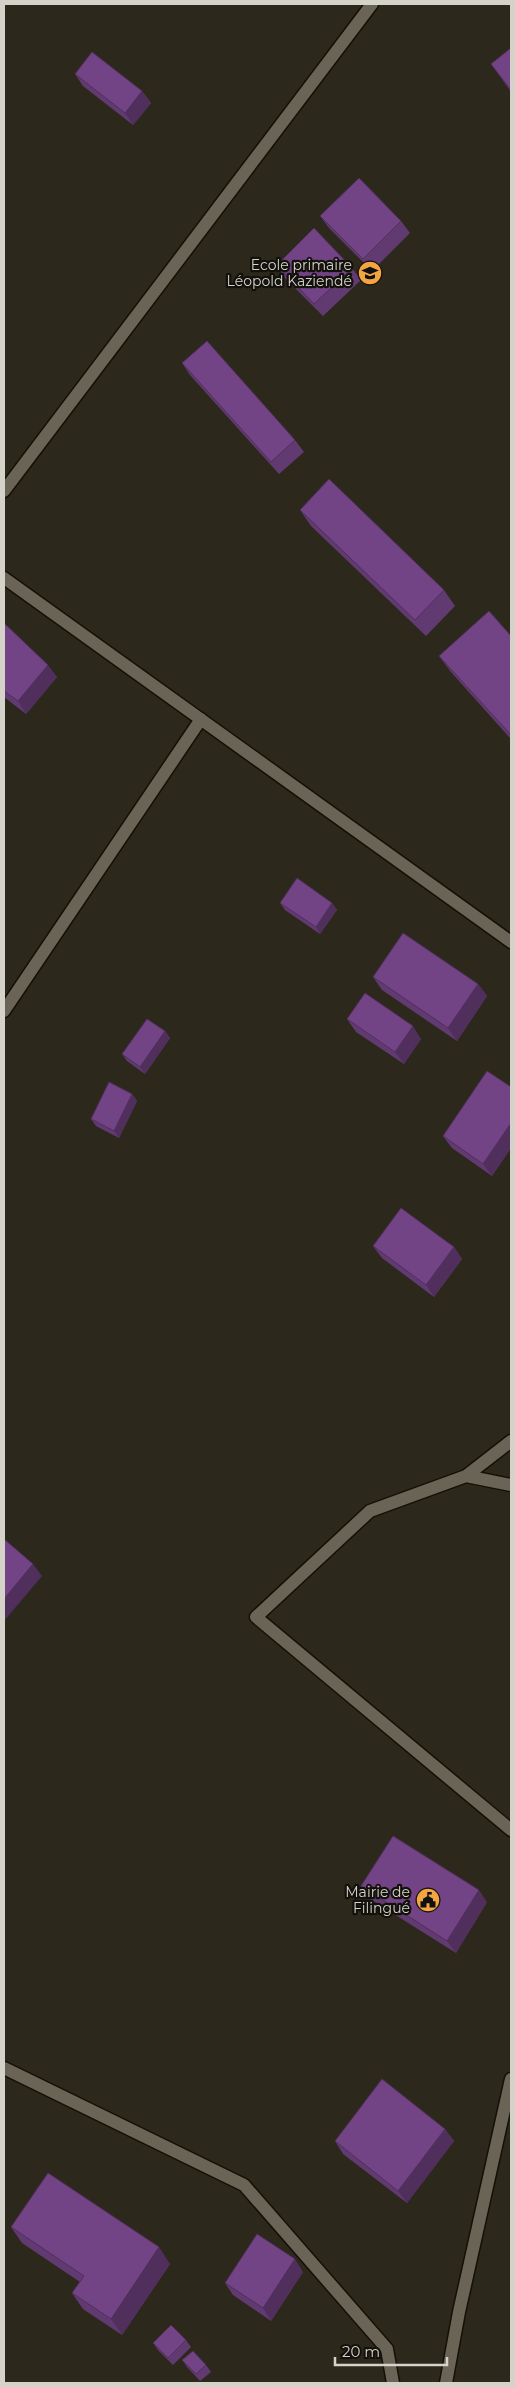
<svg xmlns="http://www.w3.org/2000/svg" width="515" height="2387" font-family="Montserrat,sans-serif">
<rect width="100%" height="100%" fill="#2d281c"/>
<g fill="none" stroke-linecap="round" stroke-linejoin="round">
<!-- minor casing -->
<g stroke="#151006" stroke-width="15">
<path id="minor" d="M4,491L372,4
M4,578L511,942
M4,1011L201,719
M466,1476L511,1441
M511,1485L466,1476L370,1511L256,1617L511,1830
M4,2068L244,2185L387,2349L393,2383
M446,2383L459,2312L511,2079"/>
</g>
<!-- minor -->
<use href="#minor" stroke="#6a6456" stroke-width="12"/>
</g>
<!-- wall -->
<path fill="#623a72" d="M511,48V92L491,64Z
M75,74L142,91L151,103L133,125L83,86Z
M320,216L401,221L410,233L372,271L329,228Z
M277,265L352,268L361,280L323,316L285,278Z
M182,363L295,440L304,452L279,474L190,375Z
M300,510L444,590L455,606L426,636L311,526Z
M4,623L57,677L26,714L4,697Z
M511,636V739L451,672L439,656Z
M280,903H332L337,910L320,934L285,910Z
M373,977L478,984L487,996L457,1041L382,990Z
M347,1019L421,1039L404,1064L356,1032Z
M165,1031L170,1038L145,1074L127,1061L122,1054Z
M511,1087V1148L492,1176L452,1148L443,1136Z
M132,1094L137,1101L119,1138L96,1126L91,1119Z
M373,1246L454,1247L462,1259L434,1297L382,1258Z
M361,1886L487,1902L456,1953L370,1899Z
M445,2129L454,2141L407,2203L343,2154L335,2141Z
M11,2227L170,2264L122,2335L83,2309L72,2293L80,2282L22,2243Z
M303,2272L271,2321L233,2295L225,2283Z
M186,2340L191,2347L173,2365L158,2350L153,2343Z
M182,2360L206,2365L211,2372L200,2381L187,2367Z"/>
<!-- shaded-wall -->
<path fill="#502f5d" d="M142,91L151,103L133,125L125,113Z
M48,665L57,677L26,714L18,701Z
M332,903L337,910L320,934L316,927Z
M478,984L487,996L457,1041L448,1028Z
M413,1026L421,1039L404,1064L395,1052Z
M165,1031L170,1038L145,1074L140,1067Z
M132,1094L137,1101L119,1138L114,1131Z
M511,1123V1148L492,1176L483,1164Z
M454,1247L462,1259L434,1297L426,1285Z
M33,1564L42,1576L4,1621V1599Z
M479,1890L487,1902L456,1953L447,1941Z
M445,2129L454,2141L407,2203L398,2191Z
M159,2247L170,2264L122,2335L111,2319Z
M295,2259L303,2272L271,2321L263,2308Z"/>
<!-- building -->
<path fill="#724385" stroke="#502f5d" d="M511,48V90L491,64Z
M92,52L142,91L125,113L75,74Z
M359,178L401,221L363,259L320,216Z
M314,228L352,268L314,304L277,265Z
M207,341L295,440L271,462L182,363Z
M329,479L444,590L415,620L300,510Z
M489,611L511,636V735L439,656Z
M4,623L48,665L18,701L4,691Z
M297,878L332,903L316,927L280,903Z
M403,933L478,984L448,1028L373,977Z
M365,993L413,1026L395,1052L347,1019Z
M147,1019L165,1031L140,1067L122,1054Z
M487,1071L511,1087V1123L483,1164L443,1136Z
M109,1082L132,1094L114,1131L91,1119Z
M401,1208L454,1247L426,1285L373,1246Z
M4,1539L33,1564L4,1599Z
M393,1836L479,1890L447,1941L361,1886Z
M382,2079L445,2129L398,2191L335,2141Z
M48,2173L159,2247L111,2319L72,2293L84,2276L11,2227Z
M257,2234L295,2259L263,2308L225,2283Z
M171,2325L186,2340L168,2358L153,2343Z
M193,2351L206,2365L196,2374L182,2360Z"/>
<!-- icons -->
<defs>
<g id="school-disc" transform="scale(1.25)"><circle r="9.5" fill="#f2a541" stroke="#13110c"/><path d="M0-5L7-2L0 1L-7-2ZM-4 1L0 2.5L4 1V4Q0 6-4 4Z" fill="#111"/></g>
<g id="civic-disc" transform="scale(1.25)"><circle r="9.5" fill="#f2a541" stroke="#13110c"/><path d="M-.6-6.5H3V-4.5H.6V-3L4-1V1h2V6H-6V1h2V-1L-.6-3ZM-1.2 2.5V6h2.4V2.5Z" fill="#111"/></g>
</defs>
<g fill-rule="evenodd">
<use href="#school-disc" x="370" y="273"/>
<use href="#civic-disc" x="428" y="1900"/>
</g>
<g text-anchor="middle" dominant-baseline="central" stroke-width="4.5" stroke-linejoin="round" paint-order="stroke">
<!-- poi labels -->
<g font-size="14" fill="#d5d2ca" stroke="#13110c" text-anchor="end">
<text x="352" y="265">Ecole primaire<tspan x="352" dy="16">Léopold Kaziendé</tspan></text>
<text x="410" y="1892">Mairie de<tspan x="410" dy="16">Filingué</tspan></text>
</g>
</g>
<!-- border -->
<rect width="515" height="2387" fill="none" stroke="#d5d2ca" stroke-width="10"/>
<!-- scale -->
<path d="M335 2357v8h112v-8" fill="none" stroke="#d5d2ca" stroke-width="2.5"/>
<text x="342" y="2357" font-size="15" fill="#d5d2ca" stroke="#13110c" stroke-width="4" paint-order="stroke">20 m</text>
</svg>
